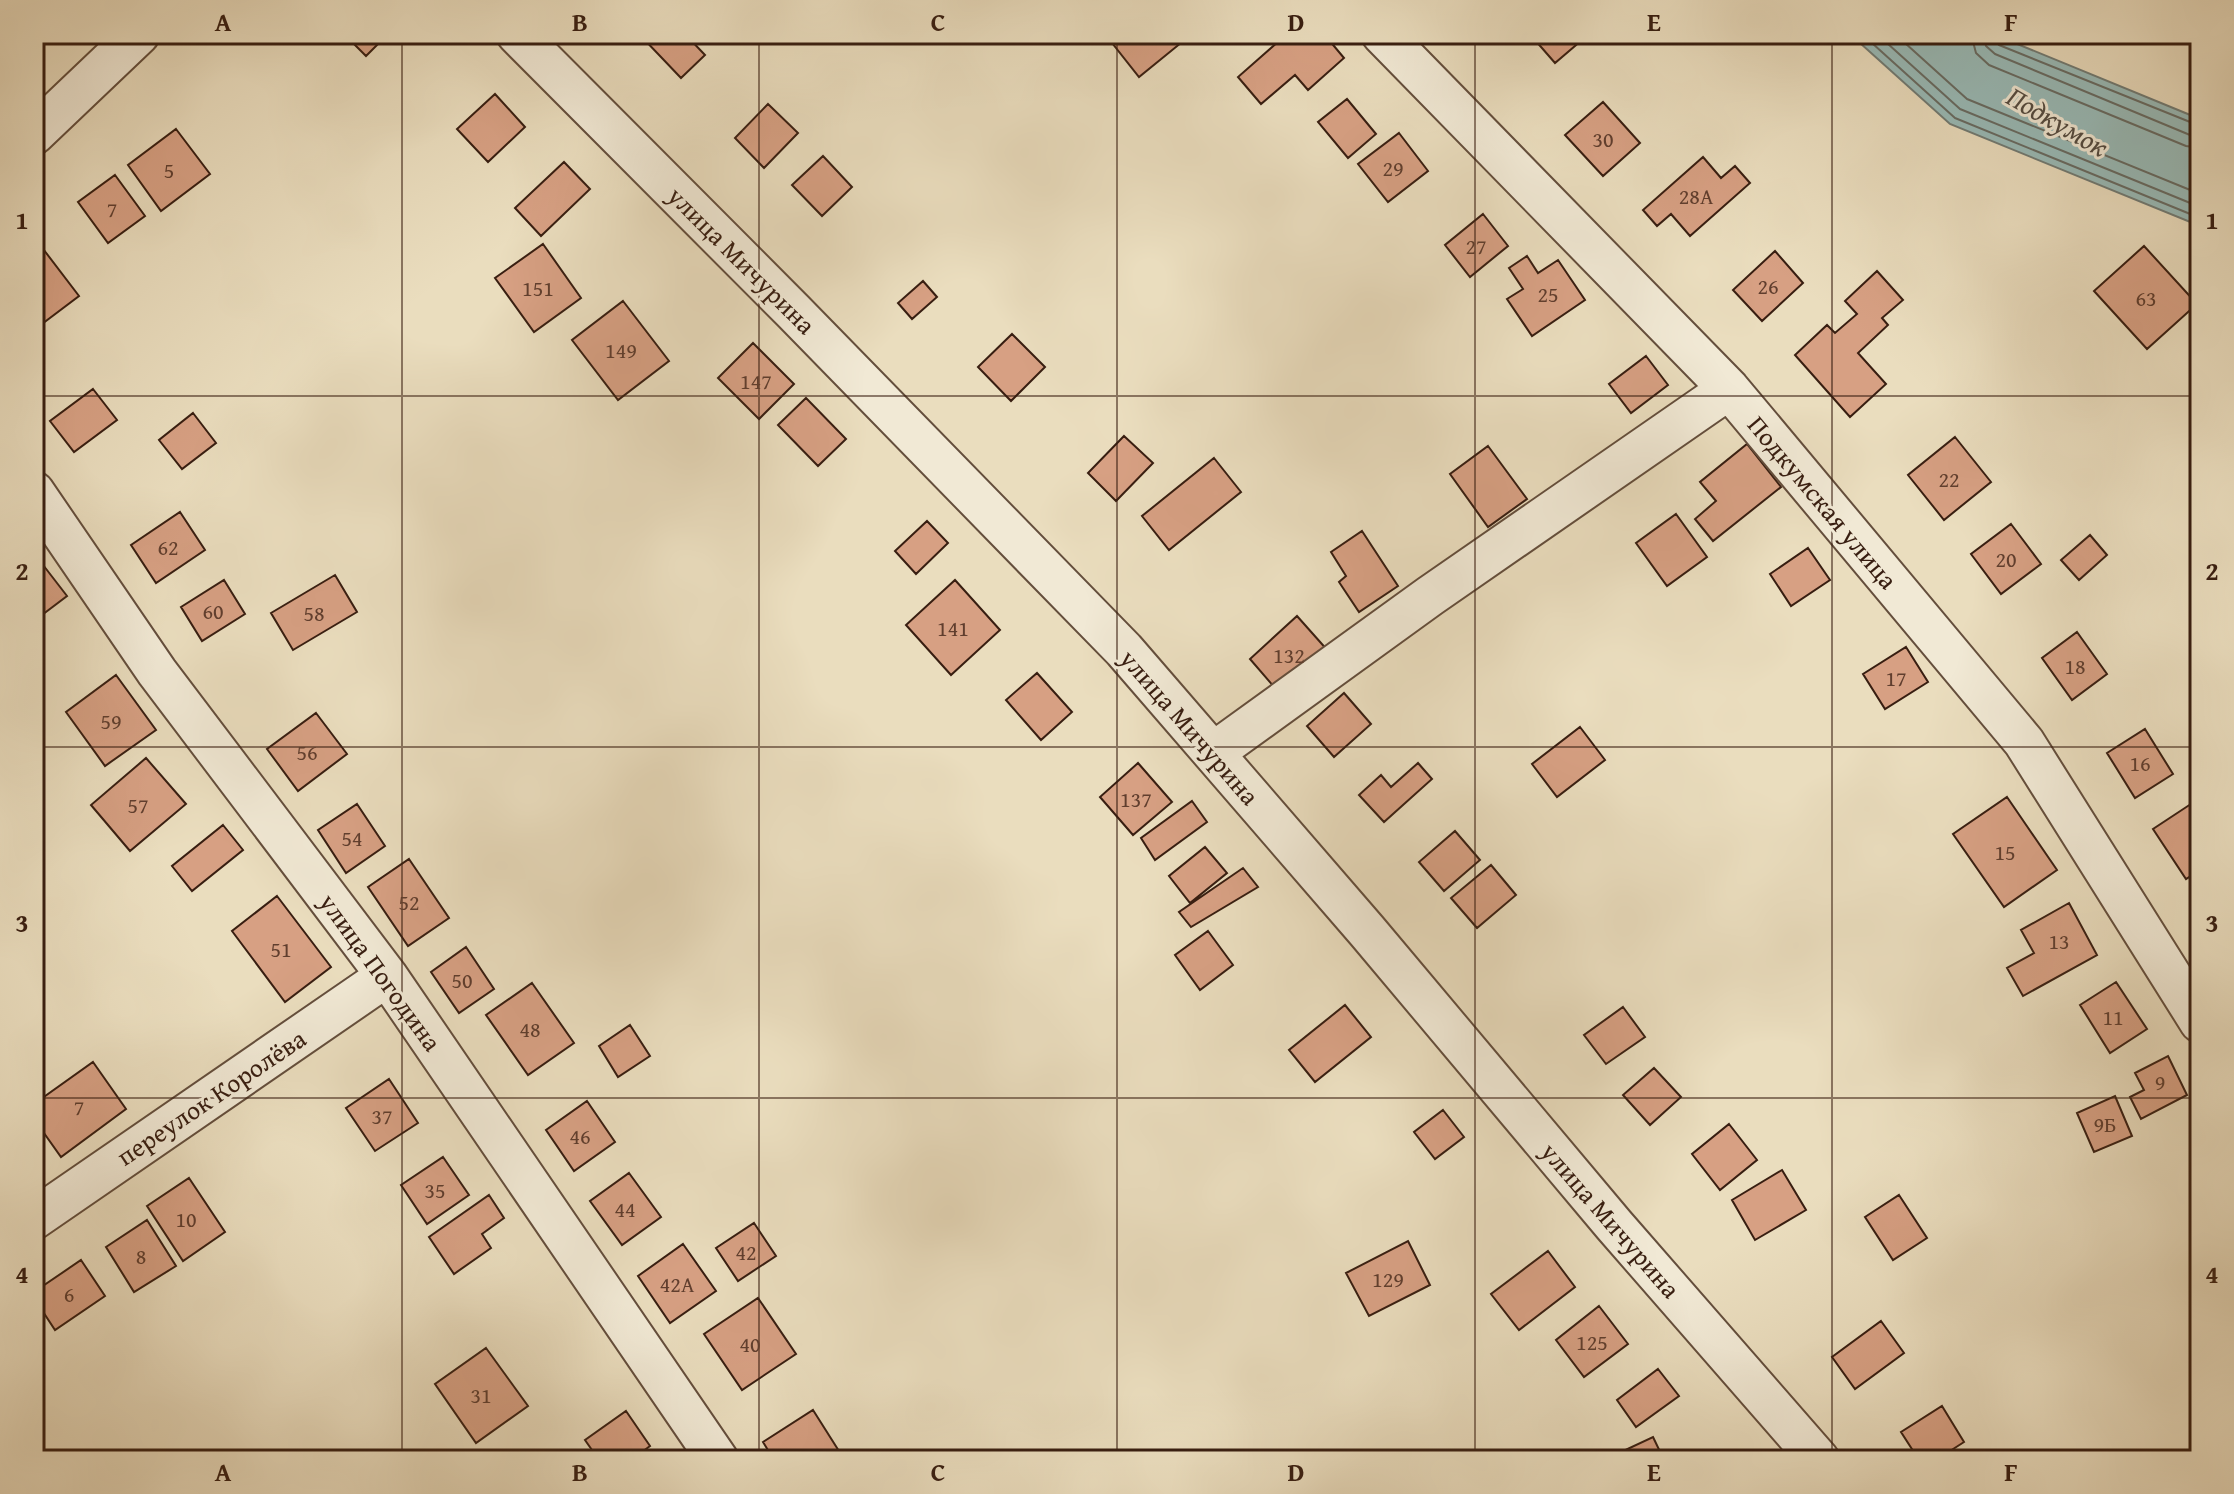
<svg xmlns="http://www.w3.org/2000/svg" width="2234" height="1494" font-family="'Gentium Book Plus',serif">
<rect width="100%" height="100%" fill="#eaddbe"/>
<filter id="stains"><feTurbulence type="fractalNoise" baseFrequency=".0025" numOctaves="4"/><feColorMatrix values="0 0 0 0 .2 0 0 0 0 .09 0 0 0 0 .02 0 0 0 .5 -.17"/></filter>
<radialGradient id="worn" r=".72"><stop offset=".6" stop-color="#630" stop-opacity="0"/><stop offset="1" stop-color="#630" stop-opacity=".3"/></radialGradient>
<!-- water -->
<path fill="#99bbb8" stroke="#727c75" stroke-width="2" d="M1850,34H1993L2200,119V226L1950,124Z"/>
<g fill="none" stroke-linecap="round" stroke-linejoin="round">
<!-- shore -->
<path stroke="#686c64" stroke-width="2" d="M1862,34L1955,118L2200,218
M1877,34L1960,109L2200,207
M1895,34L1967,99L2200,194
M1971,34L1976,53L1989,65L2186,146L2200,148
M1983,34L1986,46L1995,54L2190,135L2200,136
M1993,34L1994,40L1999,45L2200,126"/>
</g>
<!-- building -->
<path fill="#d7a083" stroke="#381e11" stroke-width="2" d="M344,34H388L366,56Z
M639,34H685L705,55L681,78Z
M1105,34H1183L1187,38L1139,77Z
M1287,34H1324L1344,58L1308,90L1295,75L1261,104L1238,77Z
M1542,34H1589L1555,63L1535,40Z
M495,94L525,127L488,162L457,129Z
M1347,99L1376,134L1348,158L1318,122Z
M1603,102L1640,143L1603,176L1565,135Z
M768,104L798,133L764,168L735,138Z
M176,129L210,174L161,211L128,165Z
M1399,133L1428,171L1388,202L1358,164Z
M823,156L852,187L822,216L792,185Z
M1703,157L1721,178L1735,166L1750,183L1690,236L1671,214L1657,226L1643,210Z
M564,162L590,189L541,236L515,208Z
M115,175L145,216L108,243L78,202Z
M1483,214L1508,246L1470,277L1445,245Z
M34,237L79,296L34,330Z
M543,244L581,298L534,332L495,278Z
M2144,246L2197,304L2147,349L2094,291Z
M1775,251L1803,283L1762,321L1733,290Z
M1527,256L1538,273L1558,260L1585,300L1532,336L1507,299L1523,289L1509,268Z
M1877,271L1903,300L1882,318L1888,325L1858,353L1886,384L1850,417L1795,355L1827,325L1835,333L1857,314L1845,301Z
M923,281L937,297L912,319L898,303Z
M623,301L669,361L618,400L572,340Z
M1012,334L1045,367L1011,401L978,367Z
M753,343L794,384L759,419L718,378Z
M1646,356L1668,385L1631,413L1609,384Z
M93,389L117,420L74,452L50,421Z
M806,398L846,439L818,466L778,425Z
M193,413L216,443L182,469L159,440Z
M1124,436L1153,463L1116,501L1088,473Z
M1955,437L1991,482L1944,520L1908,475Z
M1747,444L1781,487L1713,541L1695,519L1716,501L1700,482Z
M1488,446L1527,499L1488,527L1450,474Z
M1214,458L1241,492L1169,550L1142,516Z
M180,512L205,550L156,583L131,545Z
M1676,514L1707,557L1667,586L1636,543Z
M927,521L948,543L916,574L895,551Z
M2011,524L2041,564L2001,594L1971,554Z
M1362,531L1398,586L1359,612L1339,582L1346,576L1331,552Z
M2090,535L2107,555L2079,580L2061,560Z
M1808,548L1830,580L1791,606L1770,574Z
M40,561L67,596L34,621V566Z
M335,575L357,612L293,650L271,613Z
M224,580L245,614L202,641L181,607Z
M955,580L1000,630L951,675L906,625Z
M1297,616L1329,652L1281,695L1250,659Z
M2077,632L2107,674L2072,700L2042,658Z
M1906,647L1928,682L1885,709L1863,674Z
M1037,673L1072,712L1041,740L1006,700Z
M116,675L156,730L105,766L66,712Z
M1344,693L1371,724L1334,757L1307,726Z
M316,713L347,754L298,791L267,749Z
M1580,727L1605,760L1557,797L1532,764Z
M2145,729L2173,774L2135,798L2107,753Z
M146,758L186,804L130,851L91,805Z
M1138,763L1172,802L1133,835L1100,797Z
M1418,763L1432,779L1384,822L1359,795L1381,775L1391,787Z
M2007,797L2057,870L2004,907L1953,834Z
M2200,798V870L2186,879L2153,829Z
M1192,801L1207,822L1155,860L1141,838Z
M357,804L385,846L346,873L318,830Z
M223,825L243,850L192,891L172,866Z
M1455,831L1480,860L1444,891L1419,862Z
M1205,847L1227,873L1190,903L1169,876Z
M409,859L449,918L408,946L368,887Z
M1491,865L1516,895L1477,928L1451,898Z
M1243,868L1258,887L1191,927L1179,912Z
M277,896L331,967L285,1002L232,931Z
M2069,903L2097,955L2023,996L2007,968L2034,953L2021,930Z
M1208,931L1233,965L1200,990L1175,955Z
M466,947L494,989L459,1013L431,972Z
M2116,982L2147,1029L2110,1053L2080,1005Z
M532,983L574,1043L528,1075L486,1015Z
M1345,1005L1371,1037L1315,1082L1289,1050Z
M1623,1007L1645,1037L1606,1064L1584,1035Z
M630,1025L650,1056L618,1077L599,1046Z
M2168,1056L2187,1095L2141,1119L2130,1097L2144,1090L2135,1073Z
M93,1062L126,1109L61,1157L34,1119V1104Z
M1654,1068L1681,1097L1650,1125L1623,1095Z
M389,1079L418,1123L375,1151L346,1108Z
M2115,1096L2132,1136L2094,1152L2077,1113Z
M587,1101L615,1142L574,1171L546,1130Z
M1443,1110L1464,1137L1435,1159L1414,1132Z
M1729,1124L1757,1160L1720,1190L1692,1154Z
M443,1157L469,1195L427,1224L401,1185Z
M1782,1170L1806,1210L1755,1240L1732,1200Z
M629,1173L661,1217L622,1245L590,1201Z
M189,1178L225,1232L183,1261L147,1206Z
M489,1195L504,1218L482,1234L491,1248L454,1274L429,1237Z
M1899,1195L1927,1238L1893,1260L1865,1217Z
M147,1220L176,1266L134,1292L106,1247Z
M754,1223L776,1256L738,1281L716,1248Z
M1408,1241L1430,1285L1369,1316L1346,1273Z
M683,1244L716,1291L670,1323L638,1276Z
M1548,1251L1575,1287L1519,1330L1491,1294Z
M81,1260L105,1296L55,1330L34,1298V1292Z
M758,1298L796,1354L742,1390L704,1334Z
M1599,1306L1628,1344L1584,1377L1556,1340Z
M1881,1321L1904,1353L1855,1389L1832,1357Z
M34,1331L42,1343L34,1348Z
M486,1348L528,1406L476,1443L435,1384Z
M1658,1369L1679,1396L1636,1427L1617,1400Z
M1942,1406L1964,1442L1936,1460H1919L1901,1432Z
M813,1410L844,1459L774,1460L763,1442Z
M626,1411L650,1446L631,1460H599L585,1440Z
M1653,1437L1664,1460H1604Z"/>
<g fill="none" stroke-linecap="round" stroke-linejoin="round">
<!-- minor casing -->
<g stroke="#644e3c" stroke-width="44">
<path id="minor" d="M517,34L793,311L1124,650L1367,931L1614,1225L1819,1460
M1382,34L1729,389L2024,742L2200,1022
M34,134L139,34
M34,492L157,672L387,976L718,1460
M1213,753L1430,596L1729,389
M34,1219L387,976"/>
</g>
<!-- minor -->
<use href="#minor" stroke="#f1e9d5" stroke-width="40"/>
</g>
<!-- grid -->
<path fill="none" stroke="#381e11" stroke-width="2" stroke-opacity="0.55" d="M402,34V1460M759,34V1460M1117,34V1460M1475,34V1460M1832,34V1460M34,396H2200M34,747H2200M34,1098H2200"/>
<g text-anchor="middle" dominant-baseline="central" stroke-width="6" stroke-linejoin="round" paint-order="stroke">
<!-- number labels -->
<g font-size="22" fill="#603e2e">
<text x="1603" y="139">30</text>
<text x="1393" y="168">29</text>
<text x="169" y="170">5</text>
<text x="1696" y="196">28А</text>
<text x="112" y="209">7</text>
<text x="1476" y="246">27</text>
<text x="1768" y="286">26</text>
<text x="538" y="288">151</text>
<text x="1548" y="294">25</text>
<text x="2146" y="298">63</text>
<text x="621" y="350">149</text>
<text x="756" y="381">147</text>
<text x="1949" y="479">22</text>
<text x="168" y="547">62</text>
<text x="2006" y="559">20</text>
<text x="213" y="611">60</text>
<text x="314" y="613">58</text>
<text x="953" y="628">141</text>
<text x="1289" y="655">132</text>
<text x="2075" y="666">18</text>
<text x="1896" y="678">17</text>
<text x="111" y="721">59</text>
<text x="307" y="752">56</text>
<text x="2140" y="763">16</text>
<text x="1136" y="799">137</text>
<text x="138" y="805">57</text>
<text x="352" y="838">54</text>
<text x="2005" y="852">15</text>
<text x="409" y="902">52</text>
<text x="2059" y="941">13</text>
<text x="281" y="949">51</text>
<text x="462" y="980">50</text>
<text x="2113" y="1017">11</text>
<text x="530" y="1029">48</text>
<text x="2160" y="1082">9</text>
<text x="79" y="1107">7</text>
<text x="382" y="1116">37</text>
<text x="2105" y="1124">9Б</text>
<text x="580" y="1136">46</text>
<text x="435" y="1190">35</text>
<text x="625" y="1209">44</text>
<text x="186" y="1219">10</text>
<text x="746" y="1252">42</text>
<text x="141" y="1256">8</text>
<text x="1388" y="1279">129</text>
<text x="677" y="1284">42А</text>
<text x="69" y="1294">6</text>
<text x="1592" y="1342">125</text>
<text x="750" y="1344">40</text>
<text x="481" y="1395">31</text>
</g>
<!-- street labels -->
<g font-size="26" fill="#381e11" stroke="#f1e9d5">
<text transform="translate(742 260) rotate(45)">улица Мичурина</text>
<text transform="translate(1823 502) rotate(50)">Подкумская улица</text>
<text transform="translate(1190 727) rotate(49)">улица Мичурина</text>
<text transform="translate(381 972) rotate(54)">улица Погодина</text>
<text transform="translate(211 1097) rotate(-34)">переулок Королёва</text>
<text transform="translate(1611 1220) rotate(49)">улица Мичурина</text>
</g>
<!-- water labels -->
<g font-size="28" font-style="italic" fill="#554d43" stroke="#f1e9d5">
<text transform="translate(2058 121) rotate(30)">Подкумок</text>
</g>
</g>
<!-- margin -->
<rect width="2234" height="1494" fill="none" stroke="#eaddbe" stroke-width="88"/>
<rect x="44" y="44" width="2146" height="1406" fill="none" stroke="#381e11" stroke-width="3"/>
<g font-size="26" text-anchor="middle" font-weight="bold" fill="#381e11">
<text x="223" y="31">A</text>
<text x="580" y="31">B</text>
<text x="938" y="31">C</text>
<text x="1296" y="31">D</text>
<text x="1654" y="31">E</text>
<text x="2011" y="31">F</text>
<text x="22" y="229">1</text>
<text x="2212" y="229">1</text>
<text x="22" y="580">2</text>
<text x="2212" y="580">2</text>
<text x="22" y="932">3</text>
<text x="2212" y="932">3</text>
<text x="22" y="1283">4</text>
<text x="2212" y="1283">4</text>
<text x="223" y="1481">A</text>
<text x="580" y="1481">B</text>
<text x="938" y="1481">C</text>
<text x="1296" y="1481">D</text>
<text x="1654" y="1481">E</text>
<text x="2011" y="1481">F</text>
</g>
<rect width="100%" height="100%" filter="url(#stains)"/>
<rect width="100%" height="100%" fill="url(#worn)"/>
</svg>
